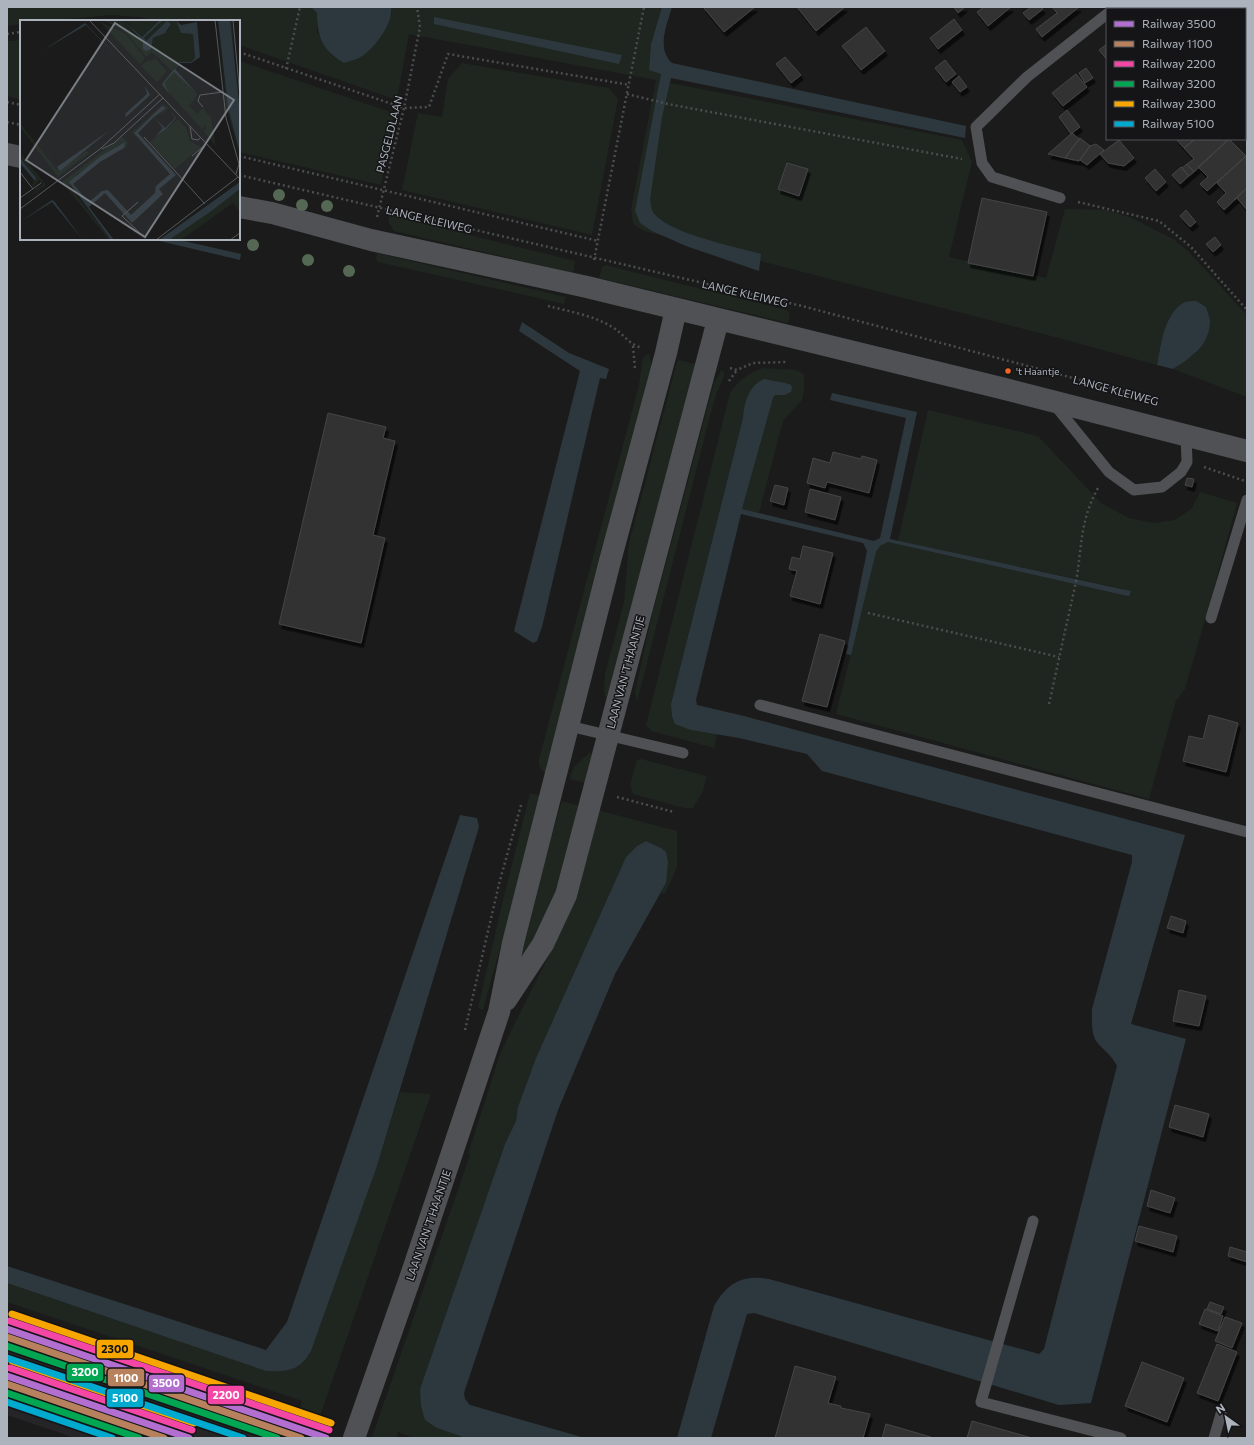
<svg xmlns="http://www.w3.org/2000/svg" width="1254" height="1445" font-family="Commissioner,sans-serif">
<defs>
<filter id="shadow"><feDropShadow dx="2.5" dy="4.5" stdDeviation="0" flood-color="#0009"/></filter>
</defs>
<rect width="100%" height="100%" fill="#1b1b1b"/>
<!-- built -->
<path fill="#252527" d="M7,1317L318,1422L312,1438H75L7,1415Z"/>
<!-- green -->
<path fill="#1e261f" d="M7,7H311L317,13V31L331,55L344,63L392,14L391,7H662L651,44L649,70L661,74L660,81L962,140L972,162L949,257L1046,278L1065,209L1107,210L1132,218L1173,239L1187,250L1247,315V397L1173,369C1199,353 1202,350 1210,321L1171,315L1161,343L1157,365L1055,337L644,231L633,224L631,209L656,80L409,34L397,100L239,45V21H156L139,17L112,15L45,21H21V24L7,26Z
M21,40V100L7,96V41Z
M239,61L394,113L381,185L239,152Z
M462,63L609,88L618,99L592,235L402,190L418,113L442,117L448,79Z
M389,215L575,261L573,273L394,231L389,223Z
M377,253L566,297L564,304L378,262L376,259Z
M605,265L786,310L790,313L788,323L599,278L602,267Z
M649,353L651,363V371L548,774C541,771 538,767 539,759L639,385L643,358Z
M679,360L695,364V367L606,701L604,689L605,674L624,602L629,543L677,362Z
M763,368L796,370L804,374V391L802,400L783,421L759,513L742,509L773,398L775,395H785L790,384L787,383L744,410L743,418L671,704L691,730L717,734L714,748L651,731L646,725L730,393C739,380 748,373 763,368Z
M721,371H724V376L715,397L637,702L635,692L651,619L714,383Z
M928,410L1038,436L1101,503L1129,518L1154,523L1175,520L1192,508L1200,492L1237,503L1212,595L1185,689L1176,701L1149,799L836,714L876,552L880,546L888,542L1123,595L1124,589L898,541Z
M590,752L592,754L585,783L569,779L574,767Z
M641,759L707,776L703,791L693,808H684L633,794L630,785L637,760Z
M530,793L542,796L483,1010L478,1008L502,904Z
M562,801L580,806L551,907L508,985Z
M598,810L677,831V867L665,894L661,893L666,883L661,848L646,841L637,846L626,857L536,1058L518,1107L516,1121L505,1144L420,1389L437,1428L466,1438H414L398,1432L397,1438L372,1437L470,1155L468,1154L499,1057L507,1039L565,923L576,894Z
M400,1092L431,1094L319,1419L299,1413L302,1401L7,1302V1283L266,1371C287,1372 300,1370 311,1351L377,1166Z"/>
<!-- water -->
<path fill="#2d383e" d="M311,7H391C394,23 373,51 359,58C355,60 349,61 344,63C323,51 317,37 317,13Z
M662,7H672C667,25 656,48 672,63L966,126L965,138L671,78L662,117L650,200C651,204 651,209 653,212C666,233 737,247 761,254L759,271L686,246L652,231L640,223L635,211L661,74L649,70L651,44Z
M1179,7H1247V86L1245,84V9H1181Z
M434,17L622,55L619,64L434,24Z
M151,239H175L241,254L240,260Z
M1196,301L1206,307C1207,311 1210,317 1210,322C1209,346 1191,358 1173,369L1157,365C1161,345 1164,315 1183,303C1187,301 1192,301 1196,301Z
M522,322L569,353L609,369L606,379L600,378L542,627L537,641L533,643L514,631L580,371L519,331Z
M764,379L790,384L792,387L791,392L785,395H775L773,398L742,509L874,541L880,538L906,418L830,400L832,393L917,412L890,539L1131,591L1129,596L1123,595L888,542L880,546L876,552L851,655L846,654L867,551L863,543L741,514L696,700L697,705L744,716L1185,835L1131,1024L1186,1039L1091,1403L1059,1405L754,1313L747,1314L711,1438H677L714,1306C727,1283 743,1274 769,1279L1039,1354L1044,1349L1117,1066C1112,1055 1103,1050 1096,1041C1091,1032 1092,1019 1092,1009L1132,862V855L822,771L807,754L739,738L691,730L675,724L672,716L671,704L743,418C744,403 749,385 764,379Z
M460,815L477,818L479,827L377,1166L311,1351C300,1371 287,1372 266,1371L7,1283V1266L266,1350L287,1322Z
M646,841L661,848L666,852L668,862L666,883L615,974L558,1110L464,1393L465,1399L470,1405L585,1438H466L437,1428L425,1420L421,1406L420,1389L505,1144L516,1121L518,1107L536,1058L626,857L637,846Z"/>
<!-- building -->
<path fill="#333" stroke="#434547" filter="url(#shadow)" d="M703,7H755L724,32Z
M797,7H845L816,31Z
M954,7H965L958,13Z
M984,7H1011L988,26L977,12Z
M1031,7H1041L1043,9L1029,20L1023,13Z
M1052,7H1079L1042,37L1036,29L1057,13Z
M954,19L962,30L938,49L930,38Z
M866,27L885,51L861,70L842,46Z
M1107,44V60L1099,50Z
M785,57L801,75L791,83L776,64Z
M945,60L956,74L946,82L935,68Z
M1086,68L1093,78L1085,83L1079,73Z
M1076,74L1087,87L1063,106L1052,93Z
M959,76L967,87L960,92L952,82Z
M1067,110L1080,127L1071,134L1059,117Z
M1072,133L1079,139L1065,158L1048,154Z
M1080,138L1090,146L1079,161L1065,158Z
M1176,139H1195L1184,148Z
M1195,139H1229L1194,172L1187,164L1194,159L1184,148Z
M1229,139L1246,156L1207,191L1200,184L1208,177L1198,167Z
M1119,140L1134,158L1124,166L1108,163L1100,154Z
M1096,144L1104,150L1087,165L1080,160L1090,146Z
M1246,156L1247,188L1224,210L1217,202L1226,193L1217,183Z
M787,163L808,169L799,196L778,189Z
M1187,164L1194,172L1189,176L1182,168Z
M1181,167L1189,176L1180,184L1172,175Z
M1155,169L1166,182L1156,191L1145,178Z
M1247,188V210L1237,198L1234,200Z
M982,198L1047,212L1033,276L968,263Z
M1186,210L1196,222L1190,227L1180,216Z
M1215,237L1221,245L1213,252L1206,244Z
M328,413L386,427L383,438L395,441L373,535L385,538L361,643L279,624Z
M833,452L861,459L862,456L877,460L869,493L827,482L825,488L807,483L813,458L830,463Z
M1187,478L1194,479L1192,487L1185,485Z
M775,485L788,488L784,505L770,501Z
M810,489L841,497L835,520L805,512Z
M803,546L833,553L820,604L790,596L797,571L789,569L792,557L800,559Z
M820,634L845,641L827,707L802,701Z
M1209,715L1238,723L1226,772L1183,761L1189,736L1203,739Z
M1171,916L1186,921L1183,933L1167,928Z
M1179,990L1206,996L1199,1026L1173,1021Z
M1175,1105L1209,1114L1203,1137L1169,1127Z
M1151,1190L1175,1198L1170,1213L1147,1206Z
M1139,1226L1177,1236L1173,1252L1135,1241Z
M1230,1247L1247,1252V1262L1228,1256Z
M1210,1302L1224,1307L1221,1314L1207,1309Z
M1205,1309L1223,1316L1218,1331L1199,1324Z
M1225,1317L1242,1323L1232,1348L1215,1341Z
M1217,1344L1237,1352L1218,1401L1197,1393Z
M1142,1362L1184,1378L1167,1422L1125,1406Z
M795,1366L836,1377L828,1403L841,1406V1408L870,1414L863,1438H775Z
M972,1421L1032,1438H967Z
M886,1424L931,1437L930,1438H882Z"/>
<g fill="none" stroke-linecap="round" stroke-linejoin="round">
<!-- path -->
<path stroke="#4b4d4f" stroke-width="2.5" stroke-dasharray="2 3" stroke-linecap="butt" d="M90,21H108
M7,34L21,32
M239,52L404,108L429,107L448,54L630,85
M286,69L300,7
M627,94L668,104L962,159
M7,102L21,105
M7,122L21,125
M239,156L598,241
M239,175L802,306L1133,394
M1078,202L1159,221L1191,247L1247,310
M377,217L404,108L420,27L417,7
M594,260L644,7
M548,306C568,311 595,316 612,327C624,334 628,344 642,348
M633,346L635,369
M730,368L737,370L753,363L786,362
M729,381L737,370
M1204,467L1245,481
M868,613L1059,657
M1049,704C1058,663 1067,622 1076,582C1082,547 1080,520 1098,488
M617,797L674,812
M465,1030L499,884L521,805"/>
<!-- service -->
<path stroke="#4f5154" stroke-width="11" d="M1113,9L1116,7
M1060,198L992,177L982,163L976,127L1027,77L1107,14
M1054,404L1109,472L1134,490L1162,487L1181,472L1187,462L1186,434
M1211,618L1247,500
M760,705L1247,832
M569,726L683,753
M1033,1221L981,1402L1121,1438
M1214,1438L1221,1414"/>
<!-- minor -->
<path stroke="#4f5154" stroke-width="22" d="M1148,7L1150,9
M1245,121L1247,123"/>
<!-- tertiary -->
<path stroke="#4f5154" stroke-width="22" d="M7,154L21,157
M239,207L272,213L371,240L587,287L1001,388L1247,451
M506,1000L543,944L566,895L718,320
M354,1438L414,1267L499,1012L513,943L610,561L666,353L676,309"/>
<!-- rail-1 casing -->
<g stroke="#151517" stroke-width="10">
<path id="rail-1" d="M7,1329L326,1438
M7,1376L189,1438"/>
</g>
<!-- rail-2 casing -->
<g stroke="#151517" stroke-width="10">
<path id="rail-2" d="M7,1337L301,1438
M7,1384L164,1438"/>
</g>
<!-- rail-3 casing -->
<g stroke="#151517" stroke-width="10">
<path id="rail-3" d="M10,1321L329,1430
M10,1368L192,1430"/>
</g>
<!-- rail-4 casing -->
<g stroke="#151517" stroke-width="10">
<path id="rail-4" d="M7,1346L277,1438
M7,1393L139,1438"/>
</g>
<!-- rail-5 casing -->
<g stroke="#151517" stroke-width="10">
<path id="rail-5" d="M12,1314L331,1423
M12,1361L194,1423"/>
</g>
<!-- rail-6 casing -->
<g stroke="#151517" stroke-width="10">
<path id="rail-6" d="M7,1358L243,1438
M7,1402L112,1438"/>
</g>
<!-- rail-1 -->
<use href="#rail-1" stroke="#b36fd0" stroke-width="7"/>
<!-- rail-2 -->
<use href="#rail-2" stroke="#b6815c" stroke-width="7"/>
<!-- rail-3 -->
<use href="#rail-3" stroke="#f346a5" stroke-width="7"/>
<!-- rail-4 -->
<use href="#rail-4" stroke="#00a651" stroke-width="7"/>
<!-- rail-5 -->
<use href="#rail-5" stroke="#f7a600" stroke-width="7"/>
<!-- rail-6 -->
<use href="#rail-6" stroke="#00a9ce" stroke-width="7"/>
</g>
<!-- trees -->
<g fill="#556854">
<circle cx="279" cy="195" r="6"/>
<circle cx="302" cy="205" r="6"/>
<circle cx="327" cy="206" r="6"/>
<circle cx="253" cy="245" r="6"/>
<circle cx="308" cy="260" r="6"/>
<circle cx="349" cy="271" r="6"/>
</g>
<!-- markers -->
<circle fill="#f26522" stroke="#151517" stroke-width="1.5" cx="1008" cy="371" r="3.5"/>
<g text-anchor="middle" dominant-baseline="central" stroke-width="3" stroke-linejoin="round" paint-order="stroke">
<!-- bus labels -->
<g font-size="10" fill="#acb3bc" stroke="#151517" text-anchor="start">
<text x="1016" y="371">'t Haantje</text>
</g>
<!-- street labels -->
<g font-size="11" fill="#acb3bc" stroke="#151517">
<text transform="translate(389 134) rotate(-76)">PASGELDLAAN</text>
<text transform="translate(429 219) rotate(13)">LANGE KLEIWEG</text>
<text transform="translate(745 293) rotate(13)">LANGE KLEIWEG</text>
<text transform="translate(1116 390) rotate(15)">LANGE KLEIWEG</text>
<text transform="translate(625 672) rotate(-75)">LAAN VAN 'T HAANTJE</text>
<text transform="translate(428 1225) rotate(-71)">LAAN VAN 'T HAANTJE</text>
</g>
</g>
<!-- overview -->
<g transform="translate(20 20)">
<rect width="220" height="220" fill="#1b1b1b"/>
<path d="M83,0H103L124,24L148,10L151,4L147,1L126,21L124,18L143,0H156L161,13L173,14L175,38L171,42H160L152,50L177,75L169,86L177,94L183,88L191,98L196,127L183,110H186V105L182,109L142,65L152,51L132,32L126,37L107,13ZM105,0H140L122,17ZM198,0L206,75L220,137L206,86ZM210,0H212L217,76L213,37ZM79,1L106,14L125,38L120,44ZM135,38L147,51L137,62L121,46L128,40L130,41ZM143,84L148,87L147,90L135,98L146,88L142,86L115,111L117,118L112,112ZM158,99L166,108L170,121L181,127L155,149L130,122ZM0,103L37,150L66,131L69,133L38,157L0,107ZM102,117L108,123L106,127L103,129L102,123L81,136L49,165L91,220H89L42,162ZM0,133L26,165L0,184L16,171L15,169L23,165L19,160L13,167L12,165L16,158L0,138ZM220,169V192L213,183L161,220H149Z" fill="#1e261f"/>
<path d="M103,0L122,17L140,0H143L124,18L126,21L147,1L151,4L145,13L133,18L131,29L126,31L123,29V21ZM156,0L161,5L177,2L180,37L171,43H160L155,49L178,75L154,52L144,63L150,75L142,64L160,42H171L175,38L173,14L161,13ZM198,0H210L220,91V134L208,87ZM65,3L102,42L66,5L22,31ZM125,66L130,75L106,97L105,94L127,74ZM142,86L146,88L134,97L145,108L155,98L150,91L156,98L146,109L166,128L146,109L135,117L143,108L134,97L118,113L156,155L139,169L143,174L112,203L85,173L69,187L94,220H91L49,162L81,136L105,122L104,128L80,142L53,164L69,182L82,171L88,170L111,195L135,173L136,166L150,154L114,113ZM0,101L37,147L90,110L40,151ZM0,138L16,158L15,161L0,143ZM220,162V169L190,192L149,220H139ZM32,180L34,181L63,220L32,182L0,202Z" fill="#2d383e"/>
<path fill="none" stroke="#55585b" stroke-width="1" d="M69,0L220,159M195,0L206,98L219,144L216,154M213,0L220,77M183,87L178,81L180,75L203,72M170,106L172,119L178,120L181,117M124,117L185,184M82,129L94,123L143,78M172,136L186,124M0,152L13,169M0,178L21,163M118,182L102,196L121,214M0,189L80,129L140,74M136,220L218,157M210,220L220,213"/>
<path fill="#797e84" fill-opacity="0.15" stroke="#797e84" stroke-width="2" d="M95,3L214,80L125,217L6,140Z"/>
<rect width="220" height="220" fill="none" stroke="#acb3bc" stroke-width="2"/>
</g>
<g stroke="#151517" stroke-width="1.5">
<rect x="96" y="1339" width="38" height="20" rx="4" fill="#f7a600"/>
<rect x="66" y="1363" width="38" height="19" rx="4" fill="#00a651"/>
<rect x="107" y="1368" width="38" height="19" rx="4" fill="#b6815c"/>
<rect x="148" y="1374" width="37" height="19" rx="4" fill="#b36fd0"/>
<rect x="207" y="1385" width="38" height="20" rx="4" fill="#f346a5"/>
<rect x="106" y="1388" width="38" height="20" rx="4" fill="#00a9ce"/>
</g>
<g font-size="11" text-anchor="middle" font-weight="bold" fill="#fff">
<text x="85" y="1376">3200</text>
<text x="126" y="1382">1100</text>
<text x="166" y="1387">3500</text>
<text x="226" y="1399">2200</text>
<text x="125" y="1402">5100</text>
</g>
<g font-size="11" text-anchor="middle" font-weight="bold" fill="#111">
<text x="115" y="1353">2300</text>
</g>
<!-- border -->
<rect width="1254" height="1445" fill="none" stroke="#acb3bc" stroke-width="16"/>
<!-- legend -->
<rect x="1106" y="8" width="140" height="132" fill="#151517" stroke="#515459"/>
<rect x="1114" y="21" width="20" height="6" fill="#b36fd0" stroke="#515459"/>
<text x="1142" y="28" font-size="12" fill="#acb3bc">Railway 3500</text>
<rect x="1114" y="41" width="20" height="6" fill="#b6815c" stroke="#515459"/>
<text x="1142" y="48" font-size="12" fill="#acb3bc">Railway 1100</text>
<rect x="1114" y="61" width="20" height="6" fill="#f346a5" stroke="#515459"/>
<text x="1142" y="68" font-size="12" fill="#acb3bc">Railway 2200</text>
<rect x="1114" y="81" width="20" height="6" fill="#00a651" stroke="#515459"/>
<text x="1142" y="88" font-size="12" fill="#acb3bc">Railway 3200</text>
<rect x="1114" y="101" width="20" height="6" fill="#f7a600" stroke="#515459"/>
<text x="1142" y="108" font-size="12" fill="#acb3bc">Railway 2300</text>
<rect x="1114" y="121" width="20" height="6" fill="#00a9ce" stroke="#515459"/>
<text x="1142" y="128" font-size="12" fill="#acb3bc">Railway 5100</text>
<!-- north arrow -->
<g transform="translate(1226 1417) rotate(327)" stroke="#151517" stroke-width="3" paint-order="stroke">
<path d="M0-3L7 15L0 10L-7 15Z" fill="#acb3bc"/>
<text y="-6" font-size="11" font-weight="bold" text-anchor="middle" fill="#acb3bc">N</text>
</g>
</svg>
